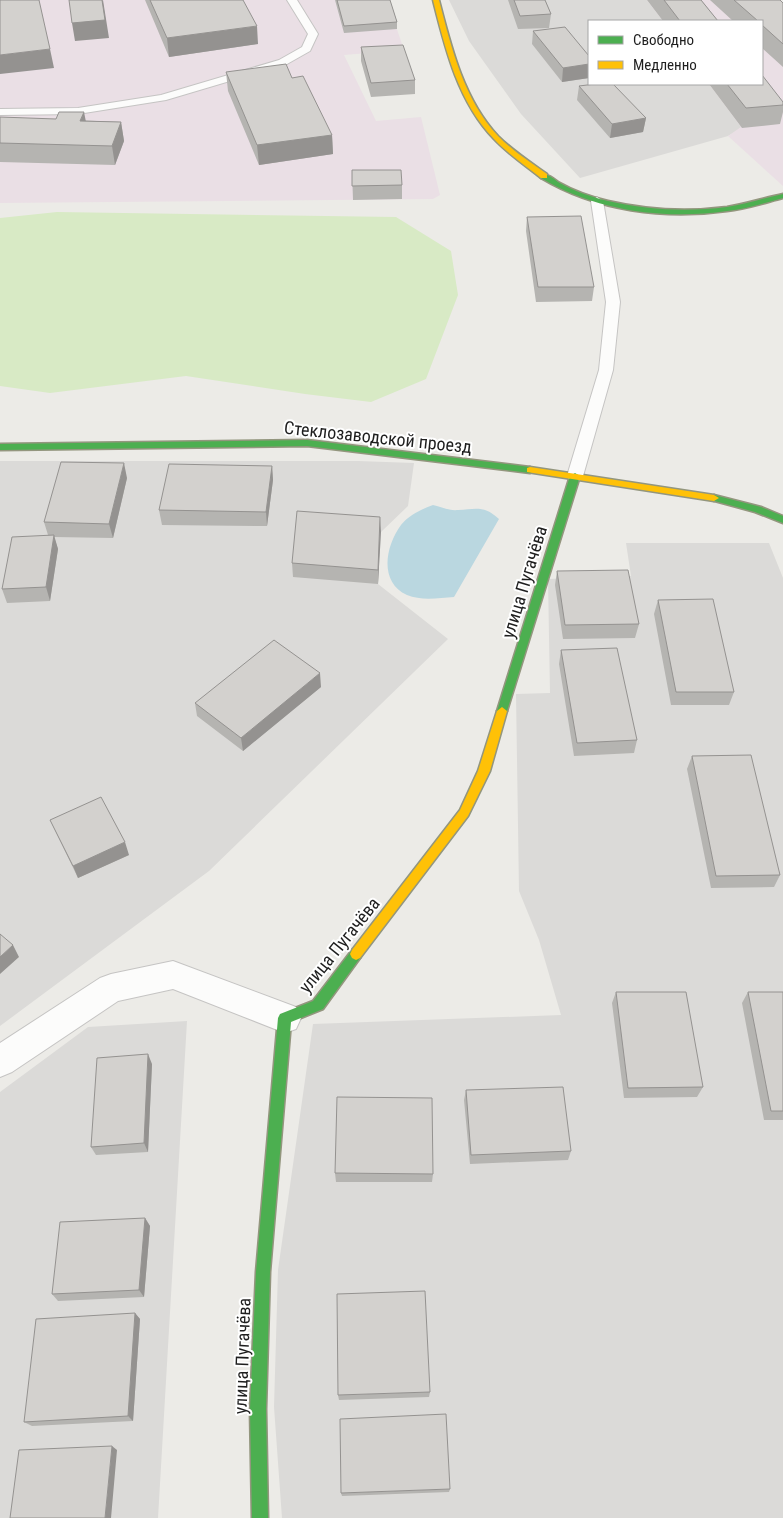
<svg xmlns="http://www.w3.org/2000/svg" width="783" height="1518" font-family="'Roboto Condensed',sans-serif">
<rect width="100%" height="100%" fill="#ecebe7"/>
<!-- residential -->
<path fill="#dbdad8" d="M449,0H647L663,21H589V84H709L742,128L728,136L580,178L521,114L469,41Z
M0,461H358L414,463L408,506L381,532L378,584L448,639L209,871L0,1026Z
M626,543H769L783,578V1518H282L274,1407L278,1270L313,1024L561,1015L539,940L519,891L516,694L550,693L548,579L631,576Z
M187,1021L158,1518H0V1092L88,1027Z"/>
<!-- industrial -->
<path fill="#eadfe5" d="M0,0H387L404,50L344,55L376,121L421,117L440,195L433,199L0,203Z
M647,0H755L783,25V186L728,136L741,127L709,84H762V21H663Z"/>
<!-- grass -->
<path fill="#d8eac5" d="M57,212L396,217L451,251L458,295L426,379L371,402L305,394L186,376L50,393L0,386V218Z"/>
<!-- water -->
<path fill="#bad7e0" d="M433,505C441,507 450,511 458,510C476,509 484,505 499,519L454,597C439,598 421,601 407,595C379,582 385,547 401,525C409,515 422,509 433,505Z"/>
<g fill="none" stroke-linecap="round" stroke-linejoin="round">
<!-- lane casing -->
<g stroke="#c5c4c3" stroke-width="2">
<path id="lane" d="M287,0H297L318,34L310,51L287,64L166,100L78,114L0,115V109L78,108L161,95L279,60L302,47L308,34Z
M597,197L603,201L620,302L613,370L583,476L580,480L575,481L570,480L567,476L599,370L606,302L591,201Z"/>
</g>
<!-- street casing -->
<g stroke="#c5c4c3" stroke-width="2">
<path id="street" d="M173,961L296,1007L301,1018L296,1029L285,1033L173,989L118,1001L12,1072L0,1077V1043L100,978L111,974Z"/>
</g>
<!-- fast casing -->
<g stroke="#93967e" stroke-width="3">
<path id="fast" d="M541,174C548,174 553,178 558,182C574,191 591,197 608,201C647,210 688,212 727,207C746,204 764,198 783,194V198C764,203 746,209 727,211C664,220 596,211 541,178Z
M307,440L530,467L535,470L530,473L307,446L0,450V444Z
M575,473L580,476L507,711L502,715L497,711L570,476Z
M714,495L761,507L783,516V523L755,512L711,500L709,498Z
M356,948L360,950L362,954L360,958L323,1009L291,1022L270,1272L266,1409L268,1518H252L250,1409L256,1272L278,1018L280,1014L313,1001L352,950Z"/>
</g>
<!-- slow casing -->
<g stroke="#93967e" stroke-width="3">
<path id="slow" d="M433,0H439C451,47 464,100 498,136C513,151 530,162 547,174V178H541C525,165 508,154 494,139C458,102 445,48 433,0Z
M530,467L714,495L719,498L714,501L527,472V468Z
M502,707L507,711L490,771L468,816L360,958L356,960L352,958L350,954L352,950L460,810L478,771L497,711Z"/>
</g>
<!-- lane -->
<use href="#lane" fill="#fcfcfb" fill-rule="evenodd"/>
<!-- street -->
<use href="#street" fill="#fcfcfb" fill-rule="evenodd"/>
<!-- fast -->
<use href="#fast" fill="#4caf50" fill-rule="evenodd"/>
<!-- slow -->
<use href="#slow" fill="#ffc107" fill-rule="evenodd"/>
</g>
<!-- wall -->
<path fill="#b5b4b1" d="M145,0H243L258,44L169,57Z
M335,0H390L397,22V29L344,33Z
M508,0H545L551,14L549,28L518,29Z
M647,0H701L718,21H663Z
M710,0H780L783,3V67L762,48V21H733Z
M533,31L589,56V78L562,82L532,44Z
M361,47L415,80V94L371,97L361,61Z
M226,72L292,78L332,135L333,154L259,165L228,91Z
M709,84H762L783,102V112L780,124L742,128Z
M579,86L646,118L643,132L610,138L577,100Z
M0,117L121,122L124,141L115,165L0,162Z
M352,170L402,185V199L353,200Z
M527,217L594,287L592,301L536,302L526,231Z
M272,466L273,480L267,526L162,525L159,510Z
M127,478L113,538L54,537L58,549L50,601L7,603L2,589L48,535L44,522Z
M380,517L378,584L293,577L292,563Z
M557,571L639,624L635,638L563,639L555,585Z
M658,600L734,692L729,705H671L654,614Z
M561,650L637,740L634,753L574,756L559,664Z
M321,687L243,751L197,716L195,703Z
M692,756L780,875L774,887L711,888L687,769Z
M50,820L129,855L78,878Z
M616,992L703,1087L697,1097L624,1098L612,1003Z
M748,992H783V1120H764L742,1003Z
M152,1064L148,1152L96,1155L91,1147Z
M466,1090L571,1151L568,1160L470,1164L464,1100Z
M335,1173L433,1174L432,1182H336Z
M145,1218L150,1226L144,1297L58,1301L52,1294Z
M135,1313L140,1319L133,1421L32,1426L24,1422Z
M430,1392L429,1397L339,1400L338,1395Z
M450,1489L449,1492L342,1496L341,1493Z"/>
<!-- shaded-wall -->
<path fill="#949290" d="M103,0L109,38L75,41L72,23Z
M257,26L258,44L169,57L167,38Z
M50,49L54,68L0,74V55Z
M589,64V78L562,82L563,68Z
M84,112L88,132L80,121Z
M646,118L643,132L610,138L612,124Z
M121,122L124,141L115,165L112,146Z
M332,135L333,154L259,165L257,145Z
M124,463L127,478L113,538L109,524Z
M272,466L273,480L267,526L266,512Z
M380,517L381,532L378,584V570Z
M54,535L58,549L50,601L46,587Z
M320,673L321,687L243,751L241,738Z
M125,842L129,855L78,878L73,866Z
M13,945L19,957L0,974V957Z
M148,1054L152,1064L148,1152L144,1143Z
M145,1218L150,1226L144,1297L139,1290Z
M135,1313L140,1319L133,1421L128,1416Z
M112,1446L117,1450L111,1518H105Z"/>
<!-- building -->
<path fill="#d3d1ce" stroke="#949290" d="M0,0H39L50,49L0,55Z
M69,0H102L105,20L72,23Z
M150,0H243L257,26L167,38Z
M337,0H390L397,22L344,26Z
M514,0H545L551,14L520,16Z
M664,0H701L718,21H680Z
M734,0H780L783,3V44L762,25V21H758Z
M565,27L589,56V64L563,68L533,31Z
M403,45L415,80L371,83L361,47Z
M286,64L292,78L303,76L332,135L257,145L226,72Z
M762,75L783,102V105L746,108L727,84H762Z
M595,84H613L646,118L612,124L579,86Z
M59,112H84L80,121L121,122L112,146L0,143V117L56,119Z
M352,170H401L402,185L352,186Z
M581,216L594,287H538L527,217Z
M61,462L124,463L109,524L44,522Z
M169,464L272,466L266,512L159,510Z
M297,511L380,517L378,570L292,563Z
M54,535L46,587L2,589L12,537Z
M628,570L639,624L565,625L557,571Z
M713,599L734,692H676L658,600Z
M274,640L320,673L241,738L195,703Z
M617,648L637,740L577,743L561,650Z
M751,755L780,875L716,876L692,756Z
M101,797L125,842L73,866L50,820Z
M0,934L13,945L0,957Z
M616,992H686L703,1087L628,1088Z
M748,992H783V1111H771Z
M148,1054L144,1143L91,1147L97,1058Z
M563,1087L571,1151L471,1155L466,1090Z
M337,1097L432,1098L433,1174L335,1173Z
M145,1218L139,1290L52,1294L60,1222Z
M425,1291L430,1392L338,1395L337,1294Z
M135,1313L128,1416L24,1422L36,1319Z
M446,1414L450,1489L341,1493L340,1419Z
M112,1446L105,1518H10L19,1450Z"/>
<g text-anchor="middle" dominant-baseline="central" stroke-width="4" stroke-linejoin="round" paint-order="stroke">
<!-- street labels -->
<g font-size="18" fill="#1e1e1e" stroke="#fff">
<text transform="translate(378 437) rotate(6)">Стеклозаводской проезд</text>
<text transform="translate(524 582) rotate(-73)">улица Пугачёва</text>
<text transform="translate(339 945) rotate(-51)">улица Пугачёва</text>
<text transform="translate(242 1356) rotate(-88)">улица Пугачёва</text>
</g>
</g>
<!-- legend -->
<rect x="588" y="20" width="175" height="65" fill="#ffffff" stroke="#a5a5a5"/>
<rect x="598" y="36" width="25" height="8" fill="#4caf50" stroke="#a5a5a5"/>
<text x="633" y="45" font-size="15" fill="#1e1e1e">Свободно</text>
<rect x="598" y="61" width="25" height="8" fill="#ffc107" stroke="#a5a5a5"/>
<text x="633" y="70" font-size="15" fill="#1e1e1e">Медленно</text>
</svg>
